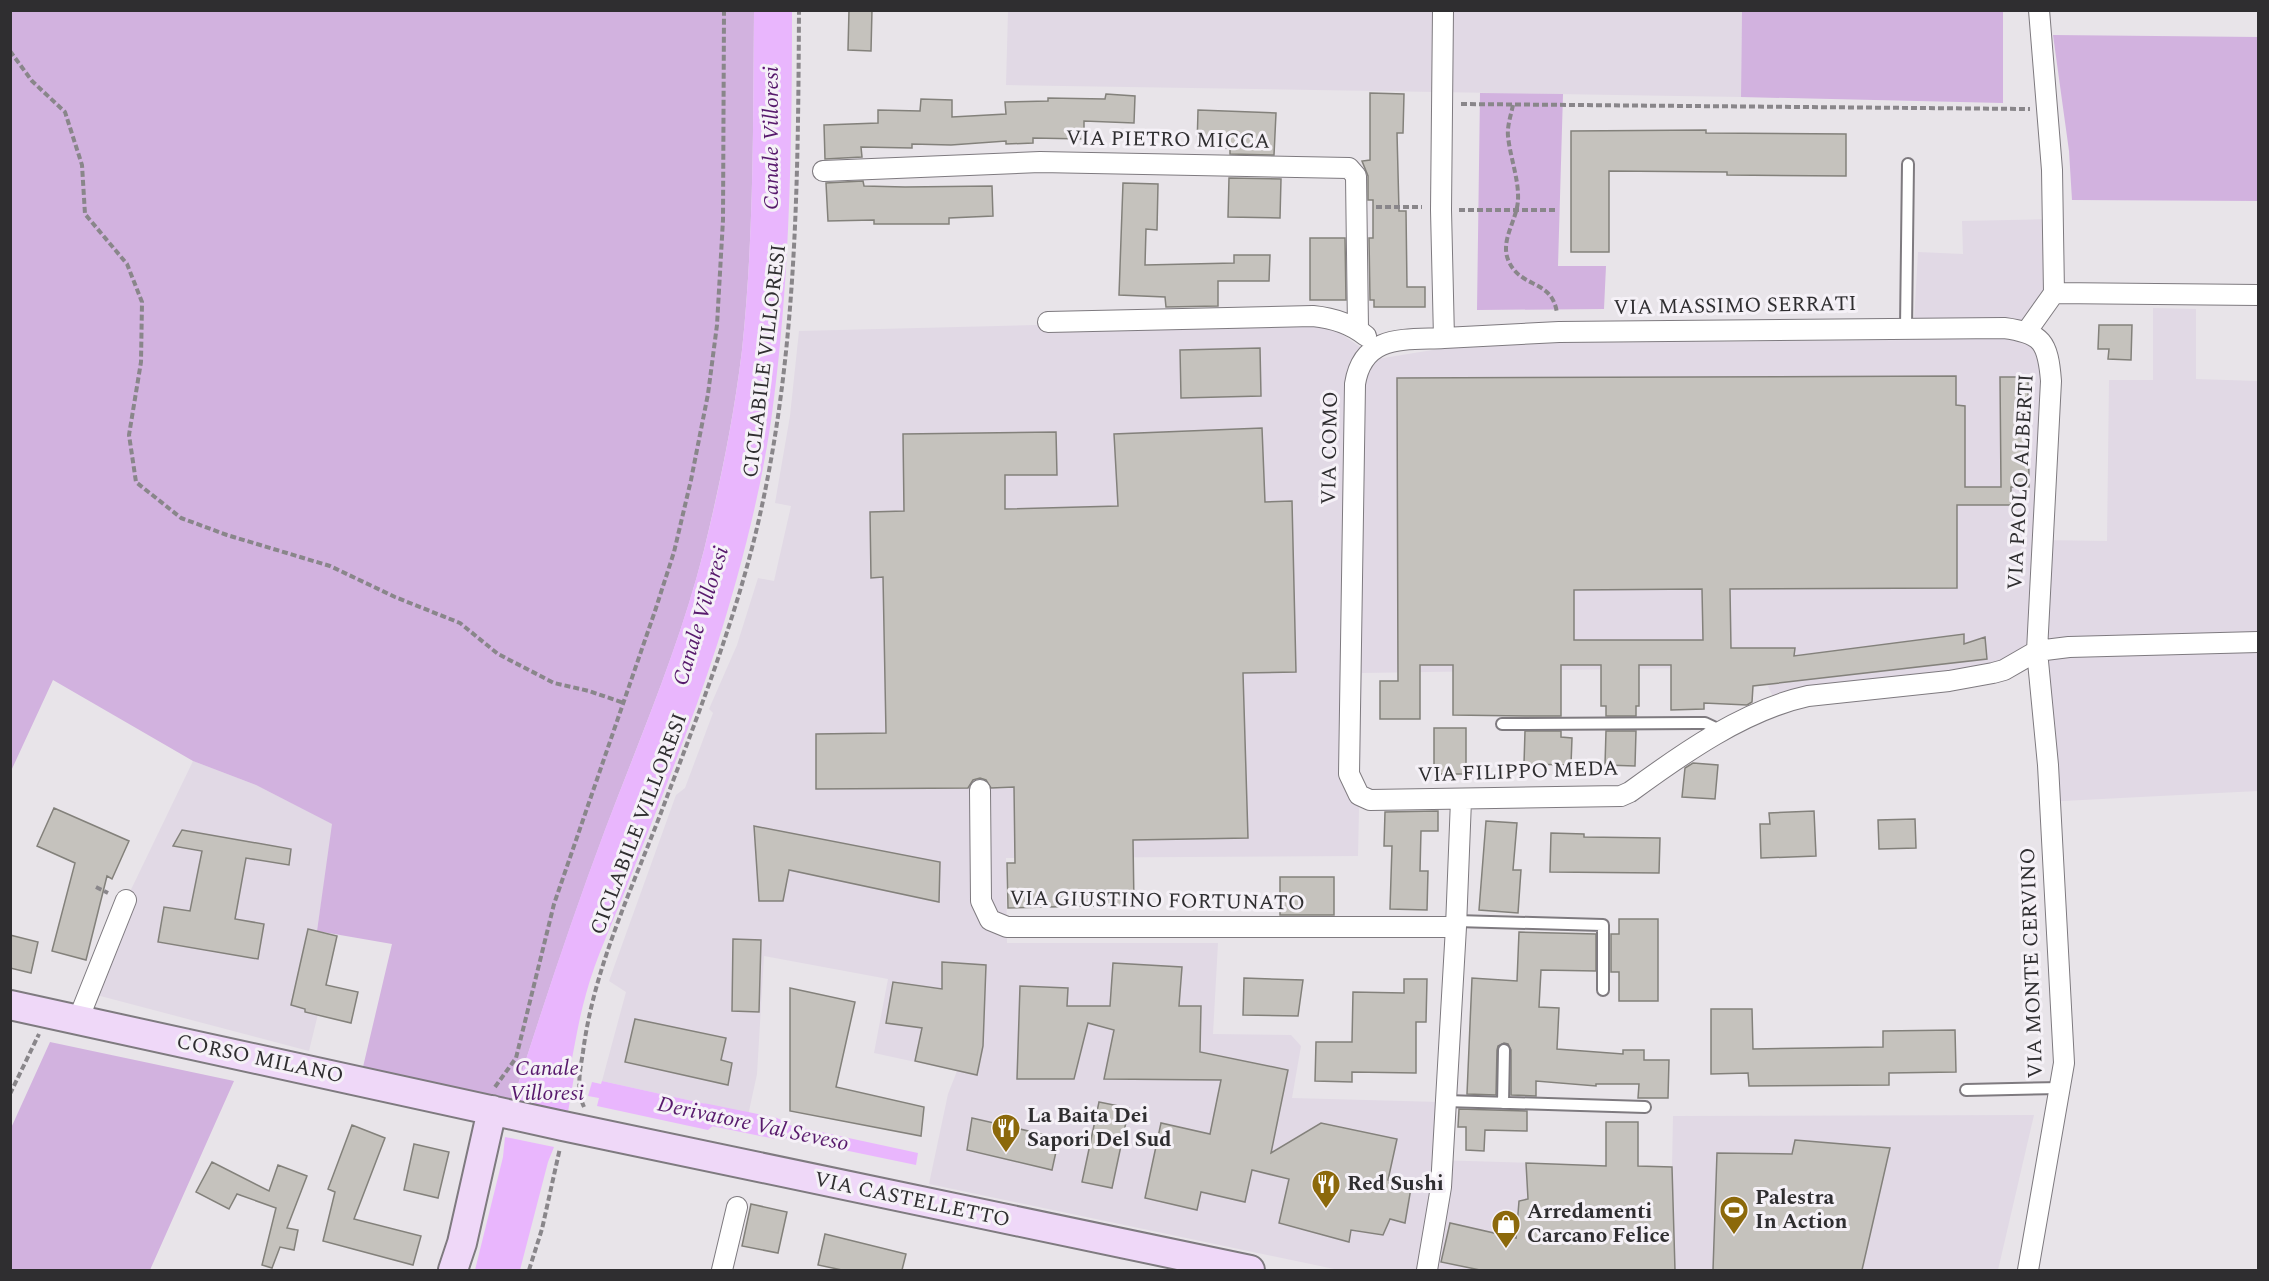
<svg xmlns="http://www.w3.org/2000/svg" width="2269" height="1281" font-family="Spectral,serif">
<rect width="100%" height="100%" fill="#e8e4e9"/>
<!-- built -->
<path fill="#e1d9e5" d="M1008,11H1742L1741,97L1006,85Z
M2052,219L2051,299L2027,337L2044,357L2041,540L2107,541L2109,380H2153V308L2196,309V379L2258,381V791L2043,802L2034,655L2005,666L1774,699L1759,667L1362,673L1358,856L1006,858L1007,943H1218L1213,1034L1291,1035L1301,1046L1292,1098L1440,1102L1435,1160L1672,1167L1673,1116L2034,1115L1998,1270H1339L929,1184L948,1094L957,1071L874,1053L888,979L764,956L757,1074L746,1125L732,1122L733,1116L718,1113L715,1106L602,1081L626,992L609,981L676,795L685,788L713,713L709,709L737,645L758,578L774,581L791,506L775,503L790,416L799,331L1035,325L1065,329L1321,324L1330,326L1377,359L1445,348L1560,343L1913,340L1918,252L1963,254L1962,221Z
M193,761L256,785L333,824L317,931L337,936L309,1051L89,993L126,900Z"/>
<!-- green -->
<path fill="#d2b2df" d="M11,11H754C753,124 754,237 742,350C734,417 720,484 704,550C680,646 639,740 604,833C571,921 542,1010 513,1100L363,1067L392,944L317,931L332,824L256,785L193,761L53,680L11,771Z
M1742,11H2003V103L1741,97Z
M2053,35L2258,37V201L2072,200L2069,151Z
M1480,93L1563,94L1558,266H1606L1604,309L1477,310Z
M50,1042L234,1081L150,1270H11V1128Z"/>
<!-- water -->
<path fill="#e9b6fd" d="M754,11H792C792,148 790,285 771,421C760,496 740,572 717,645C691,726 658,806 627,886C613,922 596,957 586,994C579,1018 575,1044 570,1069L575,1071L568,1112L513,1100C542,1009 572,917 606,827C641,736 680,644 704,550C720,485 734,417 742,350C754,237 753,124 754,11Z
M602,1081L715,1106L718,1113L733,1116L732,1122L728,1125L716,1123L708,1130L597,1106L599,1098L588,1096L592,1082L601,1084Z
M747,1120L769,1124L770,1121L918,1153L916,1165L748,1130L746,1125Z
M505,1137L554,1147L548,1162L520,1270H475L503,1157Z"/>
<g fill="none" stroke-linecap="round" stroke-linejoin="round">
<!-- canal -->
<path stroke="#e9b6fd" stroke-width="21" d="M705,1114L774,1128"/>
</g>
<!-- building -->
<path fill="#c5c2bd" stroke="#83817b" stroke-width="1.5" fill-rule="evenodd" d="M849,10H872L871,51L848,50Z
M1370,93L1404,94L1403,133H1397L1399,211H1406L1407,287H1425V307H1374V300H1370L1369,238H1373V200H1368V176L1362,161L1370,160Z
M1106,94L1135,96L1134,123L1084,121V139L1033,138V143L1006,144V141L951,145L912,144V148L861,147L862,157L825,159L824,125L878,123V110L920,111L921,99L952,100V117L1006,114L1005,102L1048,101V98L1105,99Z
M1198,110L1276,113L1274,155L1230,154V148H1197Z
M1706,130V133L1846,134V176L1727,175V172L1609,171V252H1571V131Z
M1229,178L1281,179L1280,218L1228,217Z
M863,181L864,186L905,187L992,186L993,216L949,218V224H874V220L828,221L826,183Z
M1123,183L1158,184L1157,230L1146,229L1145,265L1234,263V255H1270L1269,281H1218V306L1166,307L1165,297L1119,295Z
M1310,238H1345L1346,300H1310Z
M2099,325H2132L2131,360L2108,359L2109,349H2098Z
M1260,348L1261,396L1181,398L1180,350Z
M1956,376V405L1965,406V487H2001L2000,377H2028L2029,487H2011V505H1957V588L1730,589L1731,648H1795L1794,656L1964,634V644L1985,637L1987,659L1753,686L1752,702L1747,705L1704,703V709L1671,710V665H1639V706H1636V716H1606V706H1601V665H1561V716H1525L1453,715V665H1420V719H1380V681H1398L1397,378ZM1702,589L1703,640H1574V590Z
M1262,428L1265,502L1292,501L1296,672L1243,673L1248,838L1133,840L1134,905L1008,908L1007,863H1015L1014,787L991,788L986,780L980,778L973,780L968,788L816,789V734L886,733L883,577L871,578L870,512L904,511L903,434L1056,432L1057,475H1005V509L1118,506L1114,434Z
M1434,728H1466V774H1434Z
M1525,731H1561V737L1572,738L1571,765L1524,764Z
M1606,731H1636L1635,766L1605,765Z
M1693,763L1718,765L1715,799L1682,797L1685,768Z
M54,808L129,841L112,879L107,876L86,960L52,951L75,863L37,846Z
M1438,811V831H1421L1420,871H1428L1427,910L1390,909L1392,846H1384L1385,812Z
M1814,811L1816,856L1761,858L1760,824H1770L1769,813Z
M1915,819L1916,848L1879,849L1878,820Z
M1486,821L1517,823L1513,870H1521L1518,913L1479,910Z
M754,826L940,862L939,902L789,870L783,901H759Z
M182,830L291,849L289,865L246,858L235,919L264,924L258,959L158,942L164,907L190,911L202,851L173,846Z
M1551,833L1584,834V837L1660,838L1659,873L1550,872Z
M1280,877H1334V915H1280Z
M1619,919H1658V1001H1619V972H1611V934H1619Z
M308,929L337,936L326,985L358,992L351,1023L305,1012V1009L291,1005Z
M1519,932L1596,934V971L1541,970L1539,1007L1559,1008L1557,1049L1623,1054V1050H1644V1060H1669L1668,1098H1638L1639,1084H1596V1086L1536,1081V1096L1511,1095V1050L1508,1044L1504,1043L1498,1046L1497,1050L1496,1095L1467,1094L1472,978L1517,981Z
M10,935L38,942L31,973L10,968Z
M733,939L761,940L759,1012L732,1011Z
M942,962L986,965L983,1046L977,1075L915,1061L922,1028L886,1023L893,982L942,989Z
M1113,963L1182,967L1179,1006H1201L1200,1052L1288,1070L1271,1153L1321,1123L1397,1139L1388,1180L1411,1188L1405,1223L1390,1219L1383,1235L1351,1230L1349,1242L1279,1223L1289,1179L1252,1170L1245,1202L1201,1192L1197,1210L1145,1198L1161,1123L1210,1134L1221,1080L1104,1079L1114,1030L1088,1023L1074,1079H1017L1020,986L1068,988L1067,1006H1110Z
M1244,978L1303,980L1298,1016L1243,1015Z
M1404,979H1427L1426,1022H1416V1073L1352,1072V1082L1315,1081L1316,1042H1352L1353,992L1404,993Z
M790,988L855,1002L836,1087L924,1107L921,1136L790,1111Z
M1711,1009H1752L1753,1049L1883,1047V1031L1955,1030L1956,1072L1889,1073V1085L1749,1086L1748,1073L1711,1074Z
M635,1019L726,1038L721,1060L732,1063L728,1085L625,1062Z
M1099,1102L1129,1108L1112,1188L1082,1182Z
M1459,1109L1527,1111V1131L1485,1130L1484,1151L1466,1150V1127H1458Z
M972,1118L1059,1138L1052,1170L967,1150Z
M1606,1122H1638V1166L1672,1167L1675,1270H1480L1441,1262L1450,1223L1516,1238L1519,1201L1528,1199L1526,1163L1606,1166Z
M352,1125L385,1138L354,1219L421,1236L413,1265L323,1241L335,1192L328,1189Z
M1795,1140L1890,1148L1862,1270H1713L1717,1153L1792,1154Z
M414,1144L449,1152L438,1198L404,1190Z
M212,1162L269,1191L278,1165L307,1176L287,1228L298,1230L294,1250L280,1247L272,1268L262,1265L276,1208L237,1194L229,1209L196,1192Z
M751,1204L787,1212L778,1253L742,1246Z
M825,1234L906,1254L902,1270H842L818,1265Z"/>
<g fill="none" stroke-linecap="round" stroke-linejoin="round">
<!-- lane casing -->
<g stroke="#7e7a7f" stroke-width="14">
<path id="lane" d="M1906,328L1908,164
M1502,724L1696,723H1705L1722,731
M1456,921L1603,925V990
M1966,1090L2061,1088
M1446,1101L1645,1107
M1503,1103L1504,1050"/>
</g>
<!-- street casing -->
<g stroke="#7e7a7f" stroke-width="22">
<path id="street" d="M1443,10L1441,210L1444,338C1404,340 1363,334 1355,384L1349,774L1359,795L1370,800L1621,796L1630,792C1682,754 1744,710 1808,696L1949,681L1993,673L2004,670L2037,651L2069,647L2258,642
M823,171L1040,162L1349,168L1356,176L1358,329
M2054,293L2258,295
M1048,322L1313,316C1333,318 1350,323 1366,336
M2027,331L2054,293L2052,170L2039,10
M1444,338L1559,332L2004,328C2042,333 2048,342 2051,381L2037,651L2048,765L2064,1063L2028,1270
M980,790L981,901L990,920L1007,927H1456
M78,1020L126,900
M722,1270L737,1207
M1427,1270L1441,1187L1456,927L1461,800"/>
</g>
<!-- secondary casing -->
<g stroke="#7e7a7f" stroke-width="32">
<path id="secondary" d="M10,1005L563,1126L1250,1270
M453,1270L462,1243L492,1110"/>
</g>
<!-- path -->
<path stroke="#89868a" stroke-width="4" stroke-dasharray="6 3" stroke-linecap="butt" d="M10,51L32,81L65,112L82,165L85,214L127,264L142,302L141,362L129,435L136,482L181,518L227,535L330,566L395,597L460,623L498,654L554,683L589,691L624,703
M1461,104L2030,109
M1513,105C1511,115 1507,126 1508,136C1510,157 1519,179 1518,200C1517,221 1499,241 1509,262C1522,289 1552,279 1557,313
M1376,207H1422
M1459,210H1557
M96,887L108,893
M495,1087L516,1058L554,904L655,611L674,552L691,480L708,394L717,325L723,220L724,10
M10,1094L39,1034
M584,1107C576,1089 580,1071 583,1052C594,967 632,889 662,810C696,720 732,629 755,536C797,364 798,186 799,10
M529,1270L542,1229L560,1148"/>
<!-- lane -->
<use href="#lane" stroke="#fff" stroke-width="10"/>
<!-- street -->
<use href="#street" stroke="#fff" stroke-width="20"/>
<!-- secondary -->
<use href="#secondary" stroke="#efd8f8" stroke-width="28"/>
</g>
<!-- icons -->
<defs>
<g id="restaurant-pin" transform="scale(1.5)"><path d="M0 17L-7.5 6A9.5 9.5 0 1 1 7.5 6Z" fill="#8c690b" stroke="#f5f1f7"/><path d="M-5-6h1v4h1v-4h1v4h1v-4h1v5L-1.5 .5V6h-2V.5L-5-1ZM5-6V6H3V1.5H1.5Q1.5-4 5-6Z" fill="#fff"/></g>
<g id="stadium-pin" transform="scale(1.5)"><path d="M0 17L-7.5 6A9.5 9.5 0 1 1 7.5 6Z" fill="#8c690b" stroke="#f5f1f7"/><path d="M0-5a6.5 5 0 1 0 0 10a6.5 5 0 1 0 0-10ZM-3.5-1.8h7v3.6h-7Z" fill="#fff"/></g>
<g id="shop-pin" transform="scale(1.5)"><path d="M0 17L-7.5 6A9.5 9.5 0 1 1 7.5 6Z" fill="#8c690b" stroke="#f5f1f7"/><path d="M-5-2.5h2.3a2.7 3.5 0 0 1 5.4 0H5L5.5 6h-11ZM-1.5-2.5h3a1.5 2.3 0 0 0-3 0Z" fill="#fff"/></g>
</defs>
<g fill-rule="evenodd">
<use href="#restaurant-pin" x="1006" y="1128"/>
<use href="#restaurant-pin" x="1326" y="1184"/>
<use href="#stadium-pin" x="1734" y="1210"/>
<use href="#shop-pin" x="1506" y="1224"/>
</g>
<g text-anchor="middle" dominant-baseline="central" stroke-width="6" stroke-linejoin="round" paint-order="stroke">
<!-- street labels -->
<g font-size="21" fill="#2f2e30" stroke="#f5f1f7">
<text transform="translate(1168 140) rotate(1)">VIA PIETRO MICCA</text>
<text transform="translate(1735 306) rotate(-1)">VIA MASSIMO SERRATI</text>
<text transform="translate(765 361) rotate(-83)">CICLABILE VILLORESI</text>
<text transform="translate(1330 448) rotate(-89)">VIA COMO</text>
<text transform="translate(2021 482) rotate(-87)">VIA PAOLO ALBERTI</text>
<text transform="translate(1518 772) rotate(-2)">VIA FILIPPO MEDA</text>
<text transform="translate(639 824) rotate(-69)">CICLABILE VILLORESI</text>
<text transform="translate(1157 901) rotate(1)">VIA GIUSTINO FORTUNATO</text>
<text transform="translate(2032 963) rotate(-92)">VIA MONTE CERVINO</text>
<text transform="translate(260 1059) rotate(12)">CORSO MILANO</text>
<text transform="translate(912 1200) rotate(12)">VIA CASTELLETTO</text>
</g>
<!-- poi labels -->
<g font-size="21" font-weight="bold" fill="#2f2e30" stroke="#f5f1f7" text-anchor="start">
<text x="1027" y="1116">La Baita Dei<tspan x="1027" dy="24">Sapori Del Sud</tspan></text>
<text x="1347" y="1184">Red Sushi</text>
<text x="1755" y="1198">Palestra<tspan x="1755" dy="24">In Action</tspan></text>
<text x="1527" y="1212">Arredamenti<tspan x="1527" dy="24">Carcano Felice</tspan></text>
</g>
<!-- water labels -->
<g font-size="22" font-style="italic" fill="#57196c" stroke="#f5f1f7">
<text transform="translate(771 138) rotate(-90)">Canale Villoresi</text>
<text transform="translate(701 616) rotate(-73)">Canale Villoresi</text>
<text x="547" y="1068">Canale<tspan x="547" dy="25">Villoresi</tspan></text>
<text transform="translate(753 1124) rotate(12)">Derivatore Val Seveso</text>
</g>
</g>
<!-- border -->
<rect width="2269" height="1281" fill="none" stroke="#2f2e30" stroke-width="24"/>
</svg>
